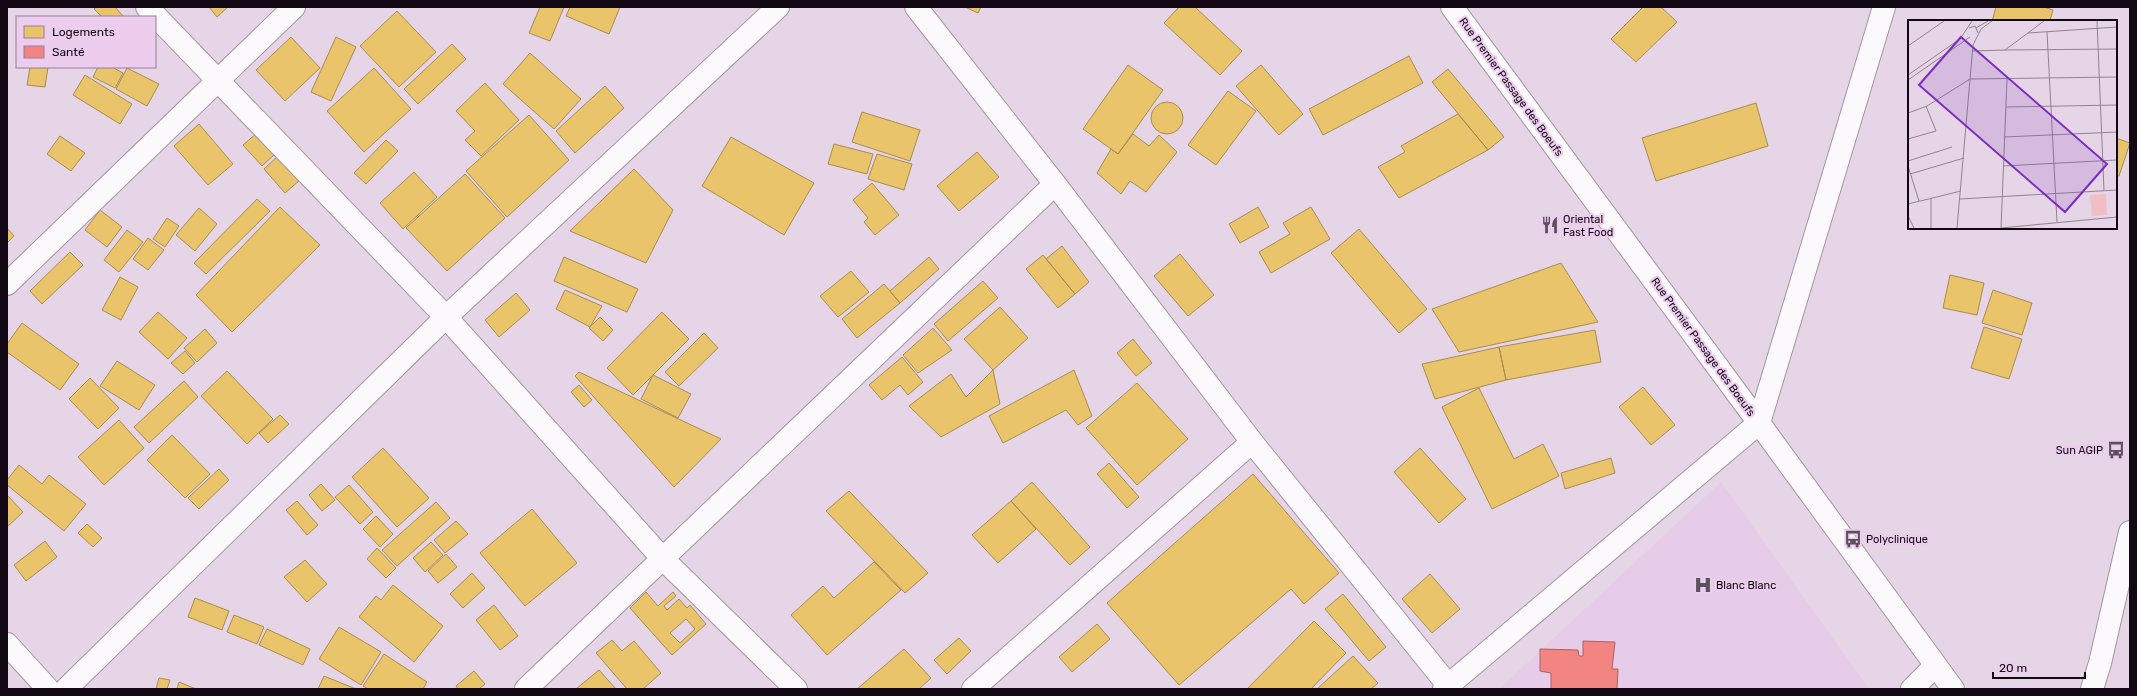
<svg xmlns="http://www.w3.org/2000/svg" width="2137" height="696" font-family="Rubik,sans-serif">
<rect width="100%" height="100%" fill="#e6d5e6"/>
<!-- built -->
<path fill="#e7cce9" d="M1721,482L1869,689H1499Z"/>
<!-- homes -->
<path fill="#e9c46a" stroke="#a88c50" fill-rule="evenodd" d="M97,7H115L124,17H102L94,9Z
M209,7H228L217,17Z
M540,7H564L550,41L529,33Z
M570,7H620L609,34L566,16Z
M965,7H981L978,13Z
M1179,7H1195L1242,51L1220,75L1164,23Z
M1643,7H1661L1677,22L1636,62L1611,39Z
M1996,7H2044L2053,10L2050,21H1992Z
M397,11L436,52L399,87L360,46Z
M291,37L320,68L285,101L256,70Z
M336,37L356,47L331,101L311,92Z
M452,44L466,59L418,104L404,89Z
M530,53L581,99L554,129L503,84Z
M1409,56L1423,83L1323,135L1309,109Z
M1128,65L1163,90L1118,154L1083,129Z
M1261,65L1303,114L1279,135L1236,86Z
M30,67H48L45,87L27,85Z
M98,67H112L123,73L115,88L93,77Z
M127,68L159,84L147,106L116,89Z
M374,68L411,109L364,152L327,111Z
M1448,69L1504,137L1488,150L1432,82Z
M85,75L132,104L120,124L73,95Z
M485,83L519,120L481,156L465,140L475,131L456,111Z
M605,86L624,108L575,153L556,131Z
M1228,91L1256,111L1216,165L1188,145Z
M1151 118a16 16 0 1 1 32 0a16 16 0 1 1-32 0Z
M1756,103L1768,146L1656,181L1642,138Z
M862,112L920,130L910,161L852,142Z
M1458,114L1488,150L1399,198L1378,167L1405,152L1401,146Z
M529,115L569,160L507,217L466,171Z
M199,124L233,164L208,185L174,146Z
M257,133L275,154L262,166L243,145Z
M1133,134L1149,146L1159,135L1177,152L1146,192L1130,181L1121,194L1097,173L1111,149L1118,154Z
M60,136L85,153L71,171L47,154Z
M731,137L814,183L784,235L702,186Z
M2116,138L2130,143L2119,176L2116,175Z
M386,140L398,151L366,184L354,173Z
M834,144L873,154L867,174L828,164Z
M977,152L999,177L959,211L937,186Z
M877,154L912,164L904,190L868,179Z
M278,156L300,180L285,193L264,169Z
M634,169L673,210L646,263L570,231Z
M414,172L437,197L403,229L380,203Z
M465,174L505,218L447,271L406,228Z
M872,183L899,215L875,235L864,222L868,218L853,200Z
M257,199L270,211L206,274L194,263Z
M280,207L320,245L232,332L196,295Z
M1258,207L1269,227L1240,243L1229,224Z
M1311,207L1330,239L1271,273L1259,252L1290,234L1283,223Z
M199,208L217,224L195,251L176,235Z
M100,210L122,227L107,247L85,230Z
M167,218L179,226L165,247L153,239Z
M7,228L14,236L7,243Z
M1359,229L1427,309L1399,333L1331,253Z
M127,230L143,242L119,272L104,260Z
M148,238L164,250L148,270L133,259Z
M1062,246L1089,282L1075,294L1046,259Z
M70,252L83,265L42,304L30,291Z
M1180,254L1214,295L1188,316L1154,276Z
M1043,255L1075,294L1058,308L1026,269Z
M564,257L638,289L627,312L554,281Z
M929,257L939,269L900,303L890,291Z
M1561,263L1598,322L1459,352L1432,309Z
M851,271L869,292L838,317L820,296Z
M1950,275L1984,283L1977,315L1943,308Z
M120,277L138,287L121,320L102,310Z
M983,281L998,298L948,341L934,324Z
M884,284L900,303L857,338L842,319Z
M565,290L602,306L590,327L556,309Z
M1993,290L2032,303L2022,335L1982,323Z
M516,293L530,310L499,337L485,320Z
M1000,307L1028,338L993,370L964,339Z
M158,312L187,338L168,359L139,332Z
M662,312L689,339L633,395L607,368Z
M600,317L613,330L603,341L589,328Z
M22,323L79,364L60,390L7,352V344Z
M1984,327L2022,339L2009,379L1971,368Z
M933,328L952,350L918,373L903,355Z
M205,329L217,343L197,362L184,348Z
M1595,330L1601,362L1506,380L1499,347Z
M704,333L718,348L679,386L665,372Z
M1133,339L1152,363L1136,376L1117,353Z
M1499,347L1506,380L1435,399L1422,364Z
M185,351L195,363L183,374L171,363Z
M902,357L923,382L908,395L900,385L882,400L869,385Z
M117,361L155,385L139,410L100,386Z
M993,370L1000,404L941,437L909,406L951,374L966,397Z
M1074,370L1092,416L1078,425L1066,410L1003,443L989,416Z
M227,371L273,419L247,444L201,396Z
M579,372L721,439L674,487L575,376Z
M653,375L691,394L678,418L641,399Z
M90,378L119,408L98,429L69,399Z
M184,381L198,397L149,443L134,427Z
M1137,383L1188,439L1137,485L1086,428Z
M579,385L592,400L584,407L571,392Z
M1643,387L1675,425L1651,445L1619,407Z
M1479,388L1514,459L1543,444L1559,476L1492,509L1442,407Z
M280,415L289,424L268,443L259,433Z
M119,420L144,448L104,485L78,457Z
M172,435L210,474L185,498L147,460Z
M383,448L429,498L397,527L352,477Z
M1420,448L1466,499L1439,523L1394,472Z
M1611,458L1615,473L1565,489L1561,473Z
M1109,463L1139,497L1127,508L1097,474Z
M19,465L42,484L49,475L86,504L64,531L7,485V480Z
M219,469L229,480L199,509L188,498Z
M1253,474L1339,573L1304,604L1291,589L1179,685L1107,603Z
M1032,482L1090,547L1070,565L1011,501Z
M321,484L335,500L322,511L309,495Z
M349,485L373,512L360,524L335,497Z
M849,491L928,573L905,593L826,511Z
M7,495L23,512L7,527Z
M297,501L318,525L307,535L286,510Z
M1011,501L1036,529L998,563L972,535Z
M436,502L450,518L397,566L382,550Z
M532,509L577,563L525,606L480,553Z
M376,516L393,534L380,547L363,529Z
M456,521L468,534L445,553L434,540Z
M87,524L102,538L93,547L78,533Z
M45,541L57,557L26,581L14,565Z
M431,542L443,555L425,572L413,558Z
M377,548L396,568L386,578L367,559Z
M446,554L457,567L438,583L428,571Z
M305,560L327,584L307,602L284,577Z
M874,562L901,590L827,655L791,615L823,586L834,598Z
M472,573L485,588L463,608L450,594Z
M1430,574L1460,609L1432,633L1402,599Z
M393,585L443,626L414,662L359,617L376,596L381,600Z
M646,592L658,606L673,592L676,596L664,606L667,610L679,599L687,608L690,605L706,624L672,655L630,608ZM686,619L695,629L680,643L670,633Z
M1343,594L1386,647L1369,661L1325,609Z
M195,598L229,611L222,630L188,617Z
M494,605L518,636L500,650L476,620Z
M234,615L264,627L257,644L227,632Z
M1314,621L1346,653L1311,689H1247Z
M1097,624L1110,639L1072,672L1059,657Z
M339,627L381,652L361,685L319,659Z
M267,629L310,649L303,665L259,645Z
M959,638L971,651L947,674L934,660Z
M612,640L622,651L634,641L661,673L643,689H627L596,653Z
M904,649L931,678L919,689H857Z
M384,654L427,682L423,689H368L363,686Z
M1353,656L1378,683L1371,689H1317Z
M599,670L616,689H576Z
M474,671L485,684L479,689H458L456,686Z
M324,676L356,689H318Z
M159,678L170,680L167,689H156Z
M179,682L196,689H177Z"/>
<!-- health -->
<path fill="#f28482" stroke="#af5f61" d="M1583,641L1615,642L1612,669H1618L1617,689H1551V673L1540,671V649L1578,650L1579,656H1583Z"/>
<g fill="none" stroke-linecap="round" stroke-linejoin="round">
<!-- street casing -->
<g stroke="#a295a3" stroke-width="24">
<path id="street" d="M147,7L446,317L662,558L796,689
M916,7L1055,184L1252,442L1448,685
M7,284L294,7
M7,644L48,689
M66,689L446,317L778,7
M526,689L1055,184
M973,689L1252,442
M1444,689L1759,423L1884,7
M1912,689L1935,666"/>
</g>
<!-- secondary casing -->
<g stroke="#a295a3" stroke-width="24">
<path id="secondary" d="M1452,7L1759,423L1953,689
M2092,689L2100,663L2130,532"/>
</g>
<!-- street -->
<use href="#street" stroke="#fbf9fb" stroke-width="22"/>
<!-- secondary -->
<use href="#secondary" stroke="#fbf9fb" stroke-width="22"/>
</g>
<!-- icons -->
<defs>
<g id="restaurant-bare" transform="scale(1.38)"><path d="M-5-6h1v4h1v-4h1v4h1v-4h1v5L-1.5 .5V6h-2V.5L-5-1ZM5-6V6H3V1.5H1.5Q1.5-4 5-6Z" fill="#5c505d" stroke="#eccdee" stroke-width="2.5" paint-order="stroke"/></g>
<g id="bus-bare" transform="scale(1.38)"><path d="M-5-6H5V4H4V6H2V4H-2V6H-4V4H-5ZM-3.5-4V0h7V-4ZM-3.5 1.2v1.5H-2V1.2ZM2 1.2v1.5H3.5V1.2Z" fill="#5c505d" stroke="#eccdee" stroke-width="2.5" paint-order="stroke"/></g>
<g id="hospital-bare" transform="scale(1.38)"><path d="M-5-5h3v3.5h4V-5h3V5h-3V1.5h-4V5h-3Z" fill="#5c505d" stroke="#eccdee" stroke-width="2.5" paint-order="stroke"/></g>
</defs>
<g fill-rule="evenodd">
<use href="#restaurant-bare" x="1550" y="225"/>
<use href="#bus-bare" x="2116" y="450"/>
<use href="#bus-bare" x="1853" y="539"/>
<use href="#hospital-bare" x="1703" y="585"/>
</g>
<g text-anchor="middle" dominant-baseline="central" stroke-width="4" stroke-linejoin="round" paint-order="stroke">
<!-- street labels -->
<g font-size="11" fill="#120813" stroke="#eccdee">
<text transform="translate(1511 87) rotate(54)">Rue Premier Passage des Boeufs</text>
<text transform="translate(1703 347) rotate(54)">Rue Premier Passage des Boeufs</text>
</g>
<!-- poi labels -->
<g font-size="11" fill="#120813" stroke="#eccdee" text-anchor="start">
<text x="1563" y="219">Oriental<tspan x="1563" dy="13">Fast Food</tspan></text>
<text x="2103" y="450" text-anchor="end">Sun AGIP</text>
<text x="1866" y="539">Polyclinique</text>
<text x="1716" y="585">Blanc Blanc</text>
</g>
</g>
<!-- overview -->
<g transform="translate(1908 20)">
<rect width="209" height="209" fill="#e6d5e6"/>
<path d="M198,174L199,195L184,196L182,175Z" fill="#f0bec3"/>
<path fill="none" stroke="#918392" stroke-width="1" d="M189,1L196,171M61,8L67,6L70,13M68,8L80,1M139,12L149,202M120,13L209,7M0,26L36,1M97,30L209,29M65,31L97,30L136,1M0,55L52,19L64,1M0,60L62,17M98,87L209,85M0,93L19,86L62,59L209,57M96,117L209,112M0,119L28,111L18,86M0,141L44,127M0,146L11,181M95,146L209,140M2,154L56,138M52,179L209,170M0,184L53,171M0,196L6,208M23,208V178M49,208L65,25L73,9L84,1M93,208L99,59M93,208L209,197"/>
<path fill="#7b2cbf" fill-opacity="0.15" stroke="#7b2cbf" stroke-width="2" d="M53,17L199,144L157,192L11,65Z"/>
<rect width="209" height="209" fill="none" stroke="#120813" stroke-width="2"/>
</g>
<!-- border -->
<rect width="2137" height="696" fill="none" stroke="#120813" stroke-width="16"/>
<!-- legend -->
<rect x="16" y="16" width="140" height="52" fill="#eccdee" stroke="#957e96"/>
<rect x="24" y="26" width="20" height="12" fill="#e9c46a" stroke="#957e96"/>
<text x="52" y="36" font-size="12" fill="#120813">Logements</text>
<rect x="24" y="46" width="20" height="12" fill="#f28482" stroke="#957e96"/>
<text x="52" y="56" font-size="12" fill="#120813">Santé</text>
<!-- scale -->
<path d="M1993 672v6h92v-6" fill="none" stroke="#120813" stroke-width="2"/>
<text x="1999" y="672" font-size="12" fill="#120813" stroke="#eccdee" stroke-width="3" paint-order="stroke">20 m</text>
</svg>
